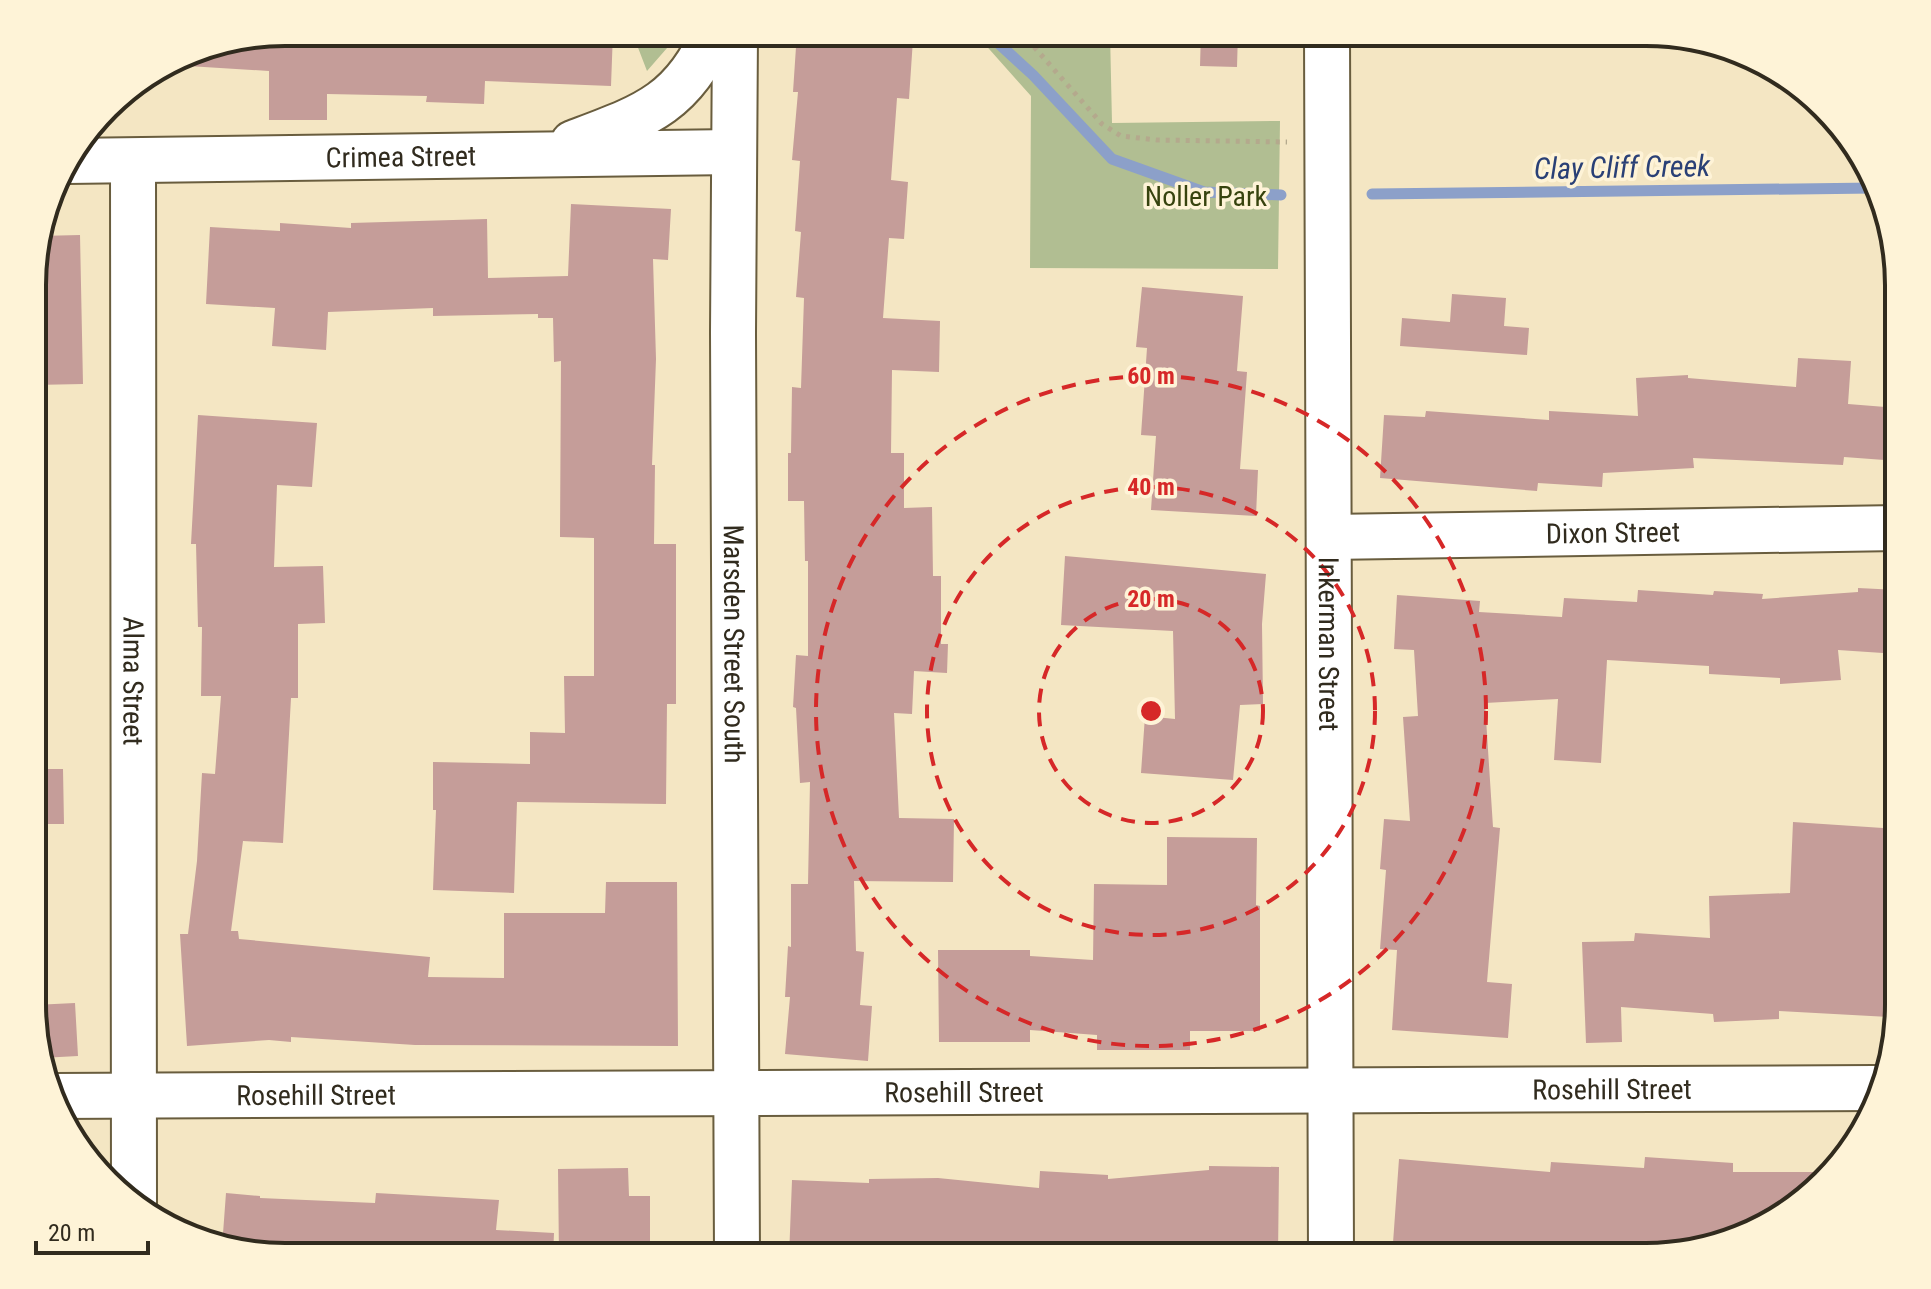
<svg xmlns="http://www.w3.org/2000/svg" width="1931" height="1289" font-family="'Roboto Condensed',sans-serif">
<rect width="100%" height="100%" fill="#f4e6c3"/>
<!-- green -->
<path fill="#b1be92" d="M632,32H681L647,71Z
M974,32H1110L1112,123L1280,121L1278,269L1030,268L1031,96Z"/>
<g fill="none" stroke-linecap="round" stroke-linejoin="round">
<!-- stream -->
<path stroke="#8ca0c9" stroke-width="11" d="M986,32L1033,75L1112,159L1204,192L1281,195
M1372,194L1874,188"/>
</g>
<!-- building -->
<path fill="#c59d99" d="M285,32H613L611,86L485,81L484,104L426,102L427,96L327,94V120H269V71L172,65V62L189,51Z
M797,32L913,39L909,99L897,98L891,180L908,182L904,239L889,238L883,318L940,321L939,372L892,370L891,453H904V508L932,507L933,576H941V644H948L947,673L914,671L912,714L894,713L899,818L954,819L953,882L854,881L856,951L864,952L860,1005L872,1006L868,1061L785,1054L790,997H785L788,946L791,947V884H808L810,782L800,783L796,708L793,707L796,655L808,656V561H805L804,501H788V453H791L792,387L801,388L804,298L796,297L801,232L795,231L800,161L792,160L798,92H793Z
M1201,32H1238L1237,67L1200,66Z
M571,204L671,209L668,260L653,259L656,359L652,465H655L654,544H676V704H667L666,804L517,802L514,893L433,890L436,810H433V762L530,764V732L565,733L564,676H594V538L560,537L561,361L554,362L553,318H538V314L433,316V308L328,312L326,350L272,346L275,308L206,304L210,227L280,231V223L351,228V223L487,219L488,278L568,276Z
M80,235L83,384L34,385V253L39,236Z
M1142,287L1243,296L1237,371L1247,372L1240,469L1258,470L1256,516L1151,510L1156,436L1141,435L1147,348L1136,347Z
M1452,294L1506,298L1504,326L1529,328L1527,355L1400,346L1402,318L1450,322Z
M1798,358L1851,361L1848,404L1898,408V461L1844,457L1843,465L1693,458L1694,468L1603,473L1602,487L1538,483L1537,491L1380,478L1384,415L1425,417L1426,411L1549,420V411L1638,416L1636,378L1688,375V378L1796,387Z
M198,415L317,423L312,487L277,485L274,567L323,566L325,623L298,624V698H291L283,843L243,841L231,931H238L239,939L430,957L428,977L504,978V913H605L606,882H677L678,1046L415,1045L291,1037V1042L269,1040L187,1046L180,934H188L197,861L202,773L215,774L221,696H201L202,627H198L196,544H191Z
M1065,556L1266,574L1262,624L1263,704L1240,705L1233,780L1141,773L1145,716L1175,719L1173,631L1061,625Z
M1858,588L1898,590V654L1838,650L1841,680L1780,684V678L1709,674V666L1607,660L1601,763L1554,760L1558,699L1485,703L1493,827L1500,828L1487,982L1512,984L1508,1038L1392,1030L1397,950L1380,949L1386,870L1380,869L1384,819L1410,821L1403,717L1418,716L1414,650L1394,649L1397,595L1480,601L1479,612L1562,617L1564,598L1637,602L1638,590L1713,595L1714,591L1763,594L1762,599L1858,592Z
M34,769H63L64,824H34Z
M1793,822L1898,829L1889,1017L1779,1011V1019L1714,1022L1713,1014L1621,1007L1622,1042L1586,1043L1582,942L1634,941L1635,933L1710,938L1709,896L1790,893Z
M1167,837L1257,838L1256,905L1260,906V1031H1190V1050H1097V1035L1030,1030V1042H939L938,950H1030V956L1093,960L1094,884L1167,885Z
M75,1003L78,1056L41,1058L34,1036V1005Z
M1645,1157L1733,1163V1172H1827L1772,1223L1668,1254L1622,1252V1256L1392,1257L1399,1159L1550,1172L1551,1162L1644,1168Z
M1209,1166L1279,1167L1278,1257H789L792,1180L869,1183V1179L938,1178L1039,1188L1040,1171L1108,1175V1179L1209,1170Z
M628,1168L629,1196H650V1257H559L558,1169Z
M226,1193L260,1196V1198L375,1203L376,1193L499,1200L496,1230L554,1233L553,1257H285L222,1247Z"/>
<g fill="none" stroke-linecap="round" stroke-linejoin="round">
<!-- minor casing -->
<g stroke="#695d3e" stroke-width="48">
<g id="minor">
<path id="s1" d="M735,32L733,333L737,1257"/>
<path id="s2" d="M1327,32L1331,1257"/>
<path d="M573,143C642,117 683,105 714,32"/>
<path id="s3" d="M67,161L734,152"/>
<path id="s4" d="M133,161L134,1203"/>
<path id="s5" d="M1329,537L1898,528"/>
<path id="s6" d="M54,1096L1875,1088"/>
</g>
</g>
<!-- path -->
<path stroke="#b4a98d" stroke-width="5" stroke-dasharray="4 6" stroke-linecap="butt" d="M1021,32L1102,124L1121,136L1157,140L1287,142"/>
<!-- minor -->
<use href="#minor" stroke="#fff" stroke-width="44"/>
</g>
<!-- distance rings -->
<g fill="none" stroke="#d62828" stroke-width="4" stroke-dasharray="14 10">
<circle cx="1151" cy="711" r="112"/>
<circle cx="1151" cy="711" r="224"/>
<circle cx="1151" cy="711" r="335"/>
</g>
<g text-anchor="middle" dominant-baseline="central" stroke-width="7" stroke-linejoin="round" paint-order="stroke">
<!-- street labels -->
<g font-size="28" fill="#312b1e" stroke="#fef3d7">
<text stroke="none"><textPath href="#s3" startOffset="334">Crimea Street</textPath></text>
<text stroke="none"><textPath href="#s5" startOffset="284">Dixon Street</textPath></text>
<text stroke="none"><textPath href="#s1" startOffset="612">Marsden Street South</textPath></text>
<text stroke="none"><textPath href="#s2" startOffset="612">Inkerman Street</textPath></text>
<text stroke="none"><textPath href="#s4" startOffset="520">Alma Street</textPath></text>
<text stroke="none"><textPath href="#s6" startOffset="1558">Rosehill Street</textPath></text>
<text stroke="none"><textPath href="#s6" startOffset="910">Rosehill Street</textPath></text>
<text stroke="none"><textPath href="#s6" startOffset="262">Rosehill Street</textPath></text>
</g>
<!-- park labels -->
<g font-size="28" fill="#37430e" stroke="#fef3d7">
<text x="1206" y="196">Noller Park</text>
</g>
<!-- water labels -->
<g font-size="30" font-style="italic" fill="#2a4076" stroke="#fef3d7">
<text transform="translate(1622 167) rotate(-1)">Clay Cliff Creek</text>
</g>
</g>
<!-- crop -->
<path d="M0 0H1931V1289H0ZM285 46H1646A239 239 0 0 1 1885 285V1004A239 239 0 0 1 1646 1243H285A239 239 0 0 1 46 1004V285A239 239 0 0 1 285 46Z" fill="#fef3d7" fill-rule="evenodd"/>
<path fill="none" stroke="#312b1e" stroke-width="4" d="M285 46H1646A239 239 0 0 1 1885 285V1004A239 239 0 0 1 1646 1243H285A239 239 0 0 1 46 1004V285A239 239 0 0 1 285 46Z"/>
<circle cx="1151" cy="711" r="12" fill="#d62828" stroke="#fef3d7" stroke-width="4"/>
<g font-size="24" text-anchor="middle" font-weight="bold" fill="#d62828" stroke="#fef3d7" stroke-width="7" stroke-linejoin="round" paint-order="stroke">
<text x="1151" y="384">60 m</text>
<text x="1151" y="495">40 m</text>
<text x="1151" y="607">20 m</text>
</g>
<!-- scale -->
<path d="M36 1241v12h112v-12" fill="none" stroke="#312b1e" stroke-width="4"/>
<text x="48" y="1241" font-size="24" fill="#312b1e" stroke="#fef3d7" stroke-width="6" paint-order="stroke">20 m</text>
</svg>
